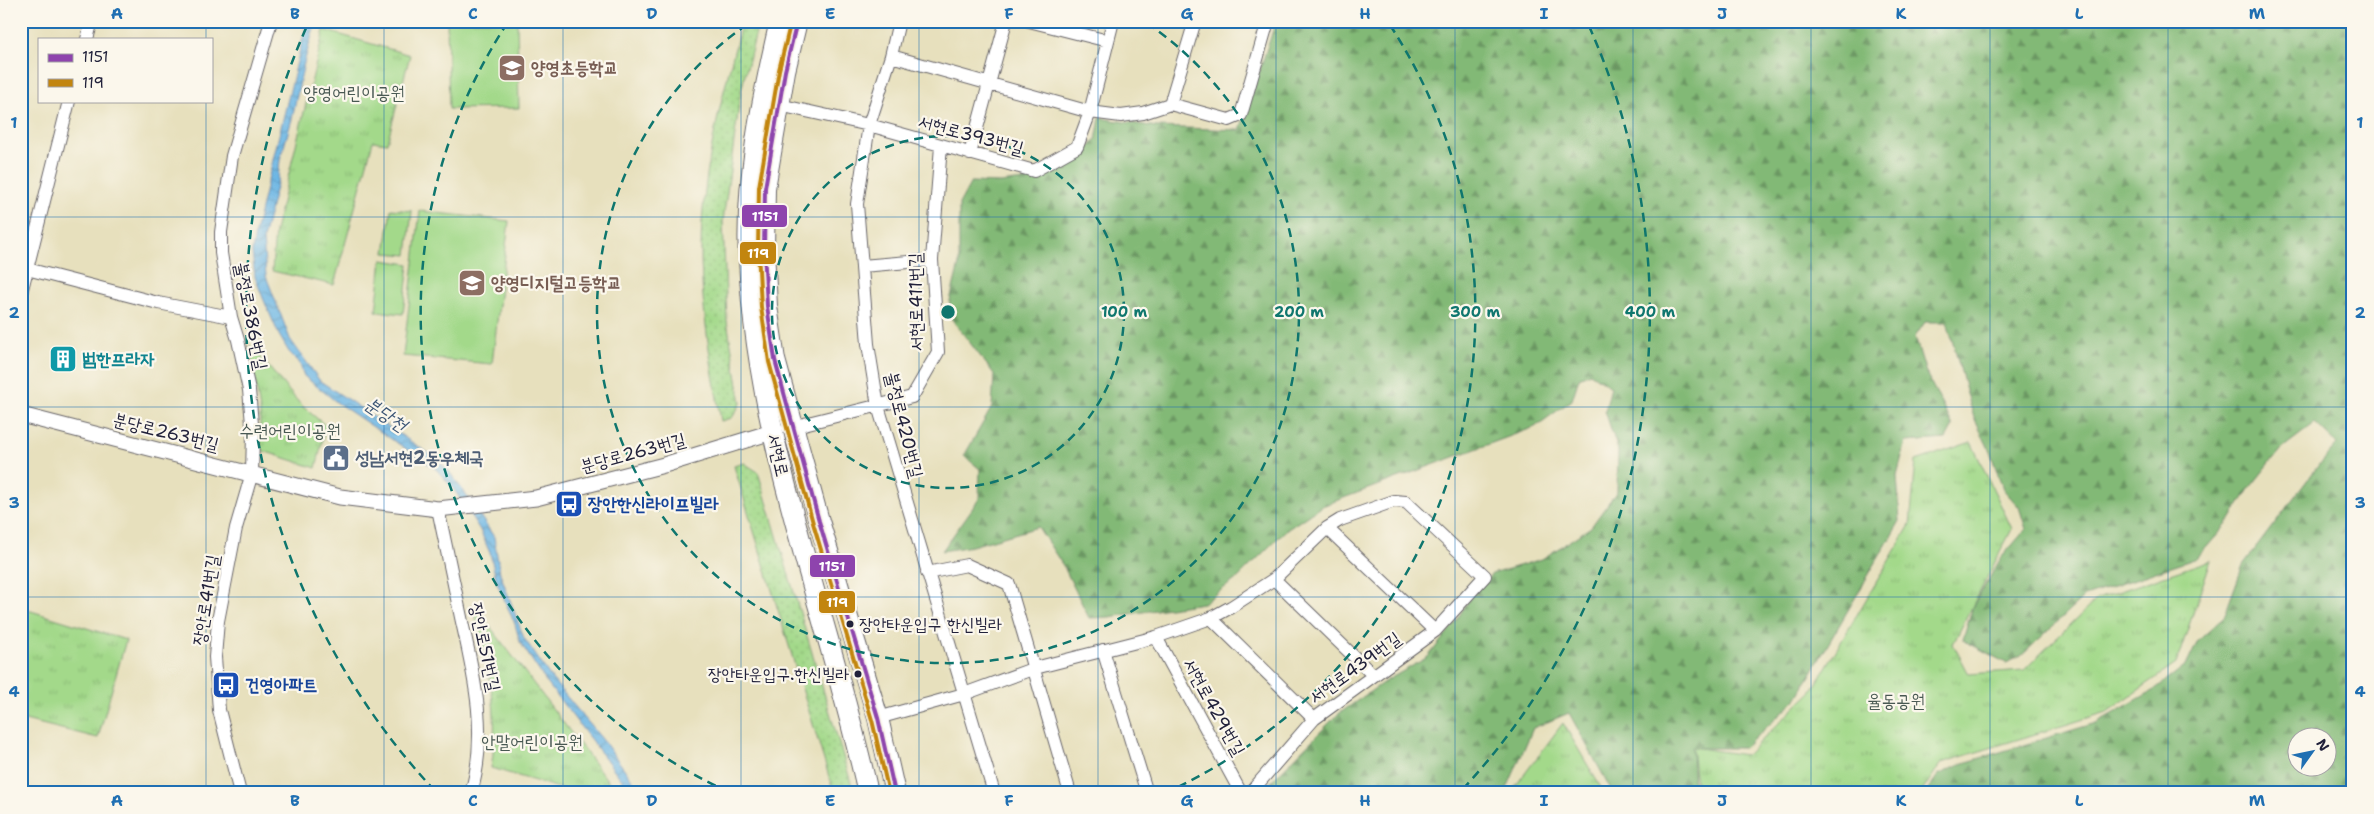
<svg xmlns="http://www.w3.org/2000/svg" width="2374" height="814" font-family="'Shantell Sans','Poor Story',sans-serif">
<defs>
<pattern id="grass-dots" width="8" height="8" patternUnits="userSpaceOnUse" patternTransform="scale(1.25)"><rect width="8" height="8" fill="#a3d98a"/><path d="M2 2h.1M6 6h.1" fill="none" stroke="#8cba78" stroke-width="1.8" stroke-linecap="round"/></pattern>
<pattern id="forest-firs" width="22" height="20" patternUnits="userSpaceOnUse" patternTransform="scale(1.25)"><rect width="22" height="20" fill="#82b976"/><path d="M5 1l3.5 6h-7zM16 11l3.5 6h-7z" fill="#6a9662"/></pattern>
<pattern id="park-tufts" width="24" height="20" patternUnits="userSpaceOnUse" patternTransform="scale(1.25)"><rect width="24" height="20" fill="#a3d98a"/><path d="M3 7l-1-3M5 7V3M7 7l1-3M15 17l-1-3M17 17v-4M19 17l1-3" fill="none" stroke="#8cba78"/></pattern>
<pattern id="water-waves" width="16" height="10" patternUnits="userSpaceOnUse" patternTransform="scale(1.25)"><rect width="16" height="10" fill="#6cb6e4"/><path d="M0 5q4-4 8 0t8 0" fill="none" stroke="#5894ba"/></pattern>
</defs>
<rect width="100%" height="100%" fill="#fbf7ec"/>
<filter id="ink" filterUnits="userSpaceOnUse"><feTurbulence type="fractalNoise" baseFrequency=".02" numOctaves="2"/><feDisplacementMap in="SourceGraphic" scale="10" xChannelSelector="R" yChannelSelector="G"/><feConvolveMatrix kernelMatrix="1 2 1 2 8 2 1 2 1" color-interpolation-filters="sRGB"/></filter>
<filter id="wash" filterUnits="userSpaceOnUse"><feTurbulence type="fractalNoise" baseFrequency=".0096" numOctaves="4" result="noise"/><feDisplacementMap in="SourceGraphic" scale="20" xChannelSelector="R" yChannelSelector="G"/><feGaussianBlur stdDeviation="1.12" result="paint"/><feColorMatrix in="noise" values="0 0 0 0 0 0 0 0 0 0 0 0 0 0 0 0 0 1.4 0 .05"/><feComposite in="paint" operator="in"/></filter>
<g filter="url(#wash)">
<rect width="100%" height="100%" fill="#e7e0bd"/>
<!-- grass -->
<path fill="url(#grass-dots)" stroke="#627e62" d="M742,21H759L741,91L723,221L727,321L741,403L732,418L721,421C709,353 696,280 703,210C708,146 726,83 742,21Z
M744,463L758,472L854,793H834L734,466Z"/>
<!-- forest -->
<path fill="url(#forest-firs)" stroke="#526e58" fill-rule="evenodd" d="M1276,21H2353V793H1926L1938,775L1964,763L2096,723L2154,690L2187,664L2198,641L2224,617L2243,565L2321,462L2337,444L2315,423L2281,449L2249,489L2228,523L2197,558L2085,596L2020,657L2006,663L1963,640L1973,606L2001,558L2026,529L2019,507L2003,489L1990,451L1974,418L1947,322H1925L1915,337L1926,373L1953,426L1946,439L1906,442L1897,476L1900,521L1795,701L1744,748H1692L1694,793H1613L1569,713L1533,728L1505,793H1260L1337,715L1384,682L1428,657L1454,624L1475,590L1492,574L1542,559L1591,527L1617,491L1618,450L1605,411L1611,387L1590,373L1579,378L1572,400L1535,427L1322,506L1285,531L1238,578L1203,603L1109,617L1089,618L1064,567L1038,527L972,546L942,551L979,499L980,469L964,456L992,407L994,374L947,313L959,264V204L971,182L1001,183L1038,178L1073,160L1096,140L1100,118L1157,127L1240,130ZM2296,736H2326V766H2296Z"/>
<!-- park -->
<path fill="url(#park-tufts)" stroke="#627e62" d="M324,30L410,55L387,143L373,141L334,285L272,271L275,231Z
M250,345L301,405L326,426L316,468L260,450V411Z
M1971,442L2012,529L1953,644L1969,674L2024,670L2097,599L2211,560L2176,664L2107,712L1941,763L1921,793H1697L1692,747L1746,755L1812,691L1910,525L1916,461Z
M472,603L617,793H576L491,768C501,711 487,658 472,603Z
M21,608L126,640L98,738L21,719Z
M1563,723L1604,793H1511V792Z"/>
<!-- garden -->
<path fill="#a3d98a" stroke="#627e62" d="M447,21H517L519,108L449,109Z
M391,209L412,211L407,255L385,253Z
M420,211L509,221L492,364L403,356Z
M382,260L409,264L403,314L376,311Z"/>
<!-- water -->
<path fill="url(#water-waves)" stroke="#476c90" d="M307,21H316L304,63L292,119L280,160L278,179L263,239L266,276L290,339L320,381L431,455L447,469L465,493L494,537L500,573L524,638L552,679L602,739L642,793H632L547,683L520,642L515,624L497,583L490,553L480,530L453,488L436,469L339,404L304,376L299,362L289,352L279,335L263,298L255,277L252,252L255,233Z"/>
</g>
<g filter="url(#ink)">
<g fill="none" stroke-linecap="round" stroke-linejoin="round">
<!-- minor casing -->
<g stroke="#676468" stroke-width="14">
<path id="minor" d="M899,21L891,56L869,125L857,204L868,344L878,406L994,793
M1029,21L1108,41
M87,39L92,21
M891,56L1090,112L1121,116L1143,113L1170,104L1229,120L1241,115L1268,21
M1170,104L1195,21
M779,105L869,125L1034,171L1077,147L1090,112L1113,21
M970,154L1006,21
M862,266L932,260
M27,269L158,303L231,317
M21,293L69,101
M788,428L912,397L938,352L932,260L941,146
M438,509C446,547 454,584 462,622C475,679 488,735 471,793
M1327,528L1435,631
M927,573L967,565L1009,584L1070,793
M1274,579L1373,675
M1211,618L1314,719
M1156,637L1241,793
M1103,650L1147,793
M878,718L964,694L1035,668L1156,637L1211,618L1231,607L1274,579L1327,528L1340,520L1394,501L1406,502L1485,576L1435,631L1314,719L1250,793
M240,793L219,710L215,657L218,621L236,528L252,473L253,435L249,390L238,340L231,317L221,253V232L232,156L271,21"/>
</g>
<!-- tertiary casing -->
<g stroke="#676468" stroke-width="17">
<path id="tertiary" d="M21,415L340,497L438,509L536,498L664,465L772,432"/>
</g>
<!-- primary casing -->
<g stroke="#676468" stroke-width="22">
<path id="primary" d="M780,21C762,99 745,180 749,260C757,444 829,615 868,793
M797,21L785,71L765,188L764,250L767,306L775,360L819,521L878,718L895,793"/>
</g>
<!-- minor -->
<use href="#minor" stroke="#fff" stroke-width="12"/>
<!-- tertiary -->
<use href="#tertiary" stroke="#fff" stroke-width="15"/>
<!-- primary -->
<use href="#primary" stroke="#fff" stroke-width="20"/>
<!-- bus-1 casing -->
<g stroke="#fbf7ec" stroke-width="8">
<path id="bus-1" d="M797,21L785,71L765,188L764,250L767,306L775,360L819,521L878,718L895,793"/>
</g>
<!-- bus-2 casing -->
<g stroke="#fbf7ec" stroke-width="8">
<path id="bus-2" d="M791,21L779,70L759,187L758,250L761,307L769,362L813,523L872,720L889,793"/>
</g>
<!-- bus-1 -->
<use href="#bus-1" stroke="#8e44ad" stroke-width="4"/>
<!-- bus-2 -->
<use href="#bus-2" stroke="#c2850f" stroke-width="4"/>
</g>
</g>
<!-- grid -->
<path fill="none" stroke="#1f6fb2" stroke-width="1" stroke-opacity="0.55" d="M206,21V39M384,21V793M563,21V793M741,21V793M919,21V793M1098,21V793M1276,21V793M1455,21V793M1633,21V793M1811,21V793M1990,21V793M2168,21V793M206,101V793M21,217H2353M21,407H2353M21,597H2353"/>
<!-- distance rings -->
<g fill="none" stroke="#0f766e" stroke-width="2.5" stroke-dasharray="9 6">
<circle cx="948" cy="312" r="176"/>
<path d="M1147 23A351 351 0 1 1 749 23"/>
<path d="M729 792A527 527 0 0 1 506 25M1390 25A527 527 0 0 1 1167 792"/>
<path d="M435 791A702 702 0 0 1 307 26M1589 26A702 702 0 0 1 1461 791"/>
</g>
<!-- icons -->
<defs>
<g id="school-square" transform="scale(1.4375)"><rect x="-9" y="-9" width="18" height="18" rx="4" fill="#8d6e63" stroke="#fbf7ec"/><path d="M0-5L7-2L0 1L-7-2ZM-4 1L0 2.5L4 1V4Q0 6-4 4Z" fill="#fff"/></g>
<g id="building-square" transform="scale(1.4375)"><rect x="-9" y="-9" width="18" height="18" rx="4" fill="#0f9aa8" stroke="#fbf7ec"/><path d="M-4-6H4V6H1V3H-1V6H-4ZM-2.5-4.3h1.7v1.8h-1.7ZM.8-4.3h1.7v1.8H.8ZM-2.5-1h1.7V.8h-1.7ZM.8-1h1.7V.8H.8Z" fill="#fff"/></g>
<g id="civic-square" transform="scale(1.4375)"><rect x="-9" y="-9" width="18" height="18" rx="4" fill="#5c6f8a" stroke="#fbf7ec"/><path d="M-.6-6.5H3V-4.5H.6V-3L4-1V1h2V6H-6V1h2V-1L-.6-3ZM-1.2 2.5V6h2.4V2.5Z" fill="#fff"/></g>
<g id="bus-square" transform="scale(1.4375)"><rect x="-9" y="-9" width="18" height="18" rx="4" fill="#1a4fb4" stroke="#fbf7ec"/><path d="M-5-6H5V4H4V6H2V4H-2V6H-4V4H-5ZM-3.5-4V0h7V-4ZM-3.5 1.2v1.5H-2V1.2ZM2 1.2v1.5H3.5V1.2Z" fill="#fff"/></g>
</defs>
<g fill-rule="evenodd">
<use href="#school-square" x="512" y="68"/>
<use href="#school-square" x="472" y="283"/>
<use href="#building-square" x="63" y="359"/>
<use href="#civic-square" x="336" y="458"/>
<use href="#bus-square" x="569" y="504"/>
<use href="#bus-square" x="226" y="685"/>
</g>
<!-- markers -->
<g fill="#22223b" stroke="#fbf7ec" stroke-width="2">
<circle cx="850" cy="624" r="4.5"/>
<circle cx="858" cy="674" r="4.5"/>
</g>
<g text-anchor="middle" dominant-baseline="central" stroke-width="4.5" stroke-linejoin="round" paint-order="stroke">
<!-- bus labels -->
<g font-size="17" fill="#22223b" stroke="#fbf7ec" text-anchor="start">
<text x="859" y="624">장안타운입구 한신빌라</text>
<text x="849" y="674" text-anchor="end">장안타운입구.한신빌라</text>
</g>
<!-- education labels -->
<g font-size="18" font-weight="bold" fill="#785e54" stroke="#fbf7ec" text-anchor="start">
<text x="531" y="68">양영초등학교</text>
<text x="491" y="283">양영디지털고등학교</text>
</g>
<!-- park labels -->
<g font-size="18" fill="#495953" stroke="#fbf7ec">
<text x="354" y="93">양영어린이공원</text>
<text x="290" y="431">수련어린이공원</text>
<text x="1896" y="701">율동공원</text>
<text x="532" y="742">안말어린이공원</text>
</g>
<!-- street labels -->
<g font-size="18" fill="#22223b" stroke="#fbf7ec">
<text transform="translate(971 135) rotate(15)">서현로393번길</text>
<text transform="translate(916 302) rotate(-91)">서현로411번길</text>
<text transform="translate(251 316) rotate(79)">불정로386번길</text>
<text transform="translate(904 425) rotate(76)">불정로420번길</text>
<text transform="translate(166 432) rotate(14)">분당로263번길</text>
<text transform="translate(633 453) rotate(-15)">분당로263번길</text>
<text transform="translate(778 455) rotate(77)">서현로</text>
<text transform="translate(206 600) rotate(-81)">장안로41번길</text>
<text transform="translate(485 647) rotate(78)">장안로51번길</text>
<text transform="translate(1355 668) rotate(-36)">서현로439번길</text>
<text transform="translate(1214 707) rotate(61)">서현로429번길</text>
</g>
<!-- culture labels -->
<g font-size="18" font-weight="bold" fill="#0d838f" stroke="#fbf7ec" text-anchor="start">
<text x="82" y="359">범한프라자</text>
</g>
<!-- service labels -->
<g font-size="18" font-weight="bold" fill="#4e5e75" stroke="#fbf7ec" text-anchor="start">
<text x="355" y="458">성남서현2동우체국</text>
</g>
<!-- transit labels -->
<g font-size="18" font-weight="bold" fill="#164399" stroke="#fbf7ec" text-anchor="start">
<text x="588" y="504">장안한신라이프빌라</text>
<text x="245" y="685">건영아파트</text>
</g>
<!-- water labels -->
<g font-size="19" font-style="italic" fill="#3c5676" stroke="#fbf7ec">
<text transform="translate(386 414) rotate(34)">분당천</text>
</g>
</g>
<circle cx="948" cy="312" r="8" fill="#0f766e" stroke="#fbf7ec" stroke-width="2.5"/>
<g font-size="15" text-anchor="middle" font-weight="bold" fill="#0f766e" stroke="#fbf7ec" stroke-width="4.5" stroke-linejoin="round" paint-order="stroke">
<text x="1124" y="317">100 m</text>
<text x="1299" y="317">200 m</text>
<text x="1475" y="317">300 m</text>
<text x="1650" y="317">400 m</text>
</g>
<g stroke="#fbf7ec" stroke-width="2">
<rect x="741" y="204" width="47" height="24" rx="5" fill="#8e44ad"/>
<rect x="739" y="241" width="38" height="24" rx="5" fill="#c2850f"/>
<rect x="809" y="554" width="47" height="24" rx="5" fill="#8e44ad"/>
<rect x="818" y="590" width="38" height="24" rx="5" fill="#c2850f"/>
</g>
<g font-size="14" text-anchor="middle" font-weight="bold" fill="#fff">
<text x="765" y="221">1151</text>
<text x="758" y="258">119</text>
<text x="832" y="571">1151</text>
<text x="837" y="607">119</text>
</g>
<!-- margin -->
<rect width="2374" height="814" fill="none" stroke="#fbf7ec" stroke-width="55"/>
<!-- legend -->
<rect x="38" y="38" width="175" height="65" fill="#fbf7ec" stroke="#a4a2a5"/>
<rect x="48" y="54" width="25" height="8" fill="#8e44ad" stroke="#a4a2a5"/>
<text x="82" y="62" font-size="15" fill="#22223b">1151</text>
<rect x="48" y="79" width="25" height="8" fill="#c2850f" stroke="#a4a2a5"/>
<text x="82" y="88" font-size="15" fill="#22223b">119</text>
<!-- north arrow -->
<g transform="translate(2312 752) rotate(57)"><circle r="24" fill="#fbf7ec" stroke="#a4a2a5"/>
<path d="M0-4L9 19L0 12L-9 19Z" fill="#1f6fb2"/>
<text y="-8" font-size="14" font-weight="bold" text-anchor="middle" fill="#22223b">N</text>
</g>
<rect x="28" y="28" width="2318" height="758" fill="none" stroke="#1f6fb2" stroke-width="2"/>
<g font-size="16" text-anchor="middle" font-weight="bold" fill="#1f6fb2">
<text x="117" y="19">A</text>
<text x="295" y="19">B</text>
<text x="473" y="19">C</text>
<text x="652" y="19">D</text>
<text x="830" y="19">E</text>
<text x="1009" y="19">F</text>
<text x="1187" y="19">G</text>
<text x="1365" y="19">H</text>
<text x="1544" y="19">I</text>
<text x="1722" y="19">J</text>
<text x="1901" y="19">K</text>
<text x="2079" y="19">L</text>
<text x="2257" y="19">M</text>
<text x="14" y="128">1</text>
<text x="2360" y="128">1</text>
<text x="14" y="318">2</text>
<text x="2360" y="318">2</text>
<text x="14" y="508">3</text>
<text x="2360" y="508">3</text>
<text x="14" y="697">4</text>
<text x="2360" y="697">4</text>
<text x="117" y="806">A</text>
<text x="295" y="806">B</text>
<text x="473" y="806">C</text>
<text x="652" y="806">D</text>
<text x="830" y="806">E</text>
<text x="1009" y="806">F</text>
<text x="1187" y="806">G</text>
<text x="1365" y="806">H</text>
<text x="1544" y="806">I</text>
<text x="1722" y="806">J</text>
<text x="1901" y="806">K</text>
<text x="2079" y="806">L</text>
<text x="2257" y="806">M</text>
</g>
</svg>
